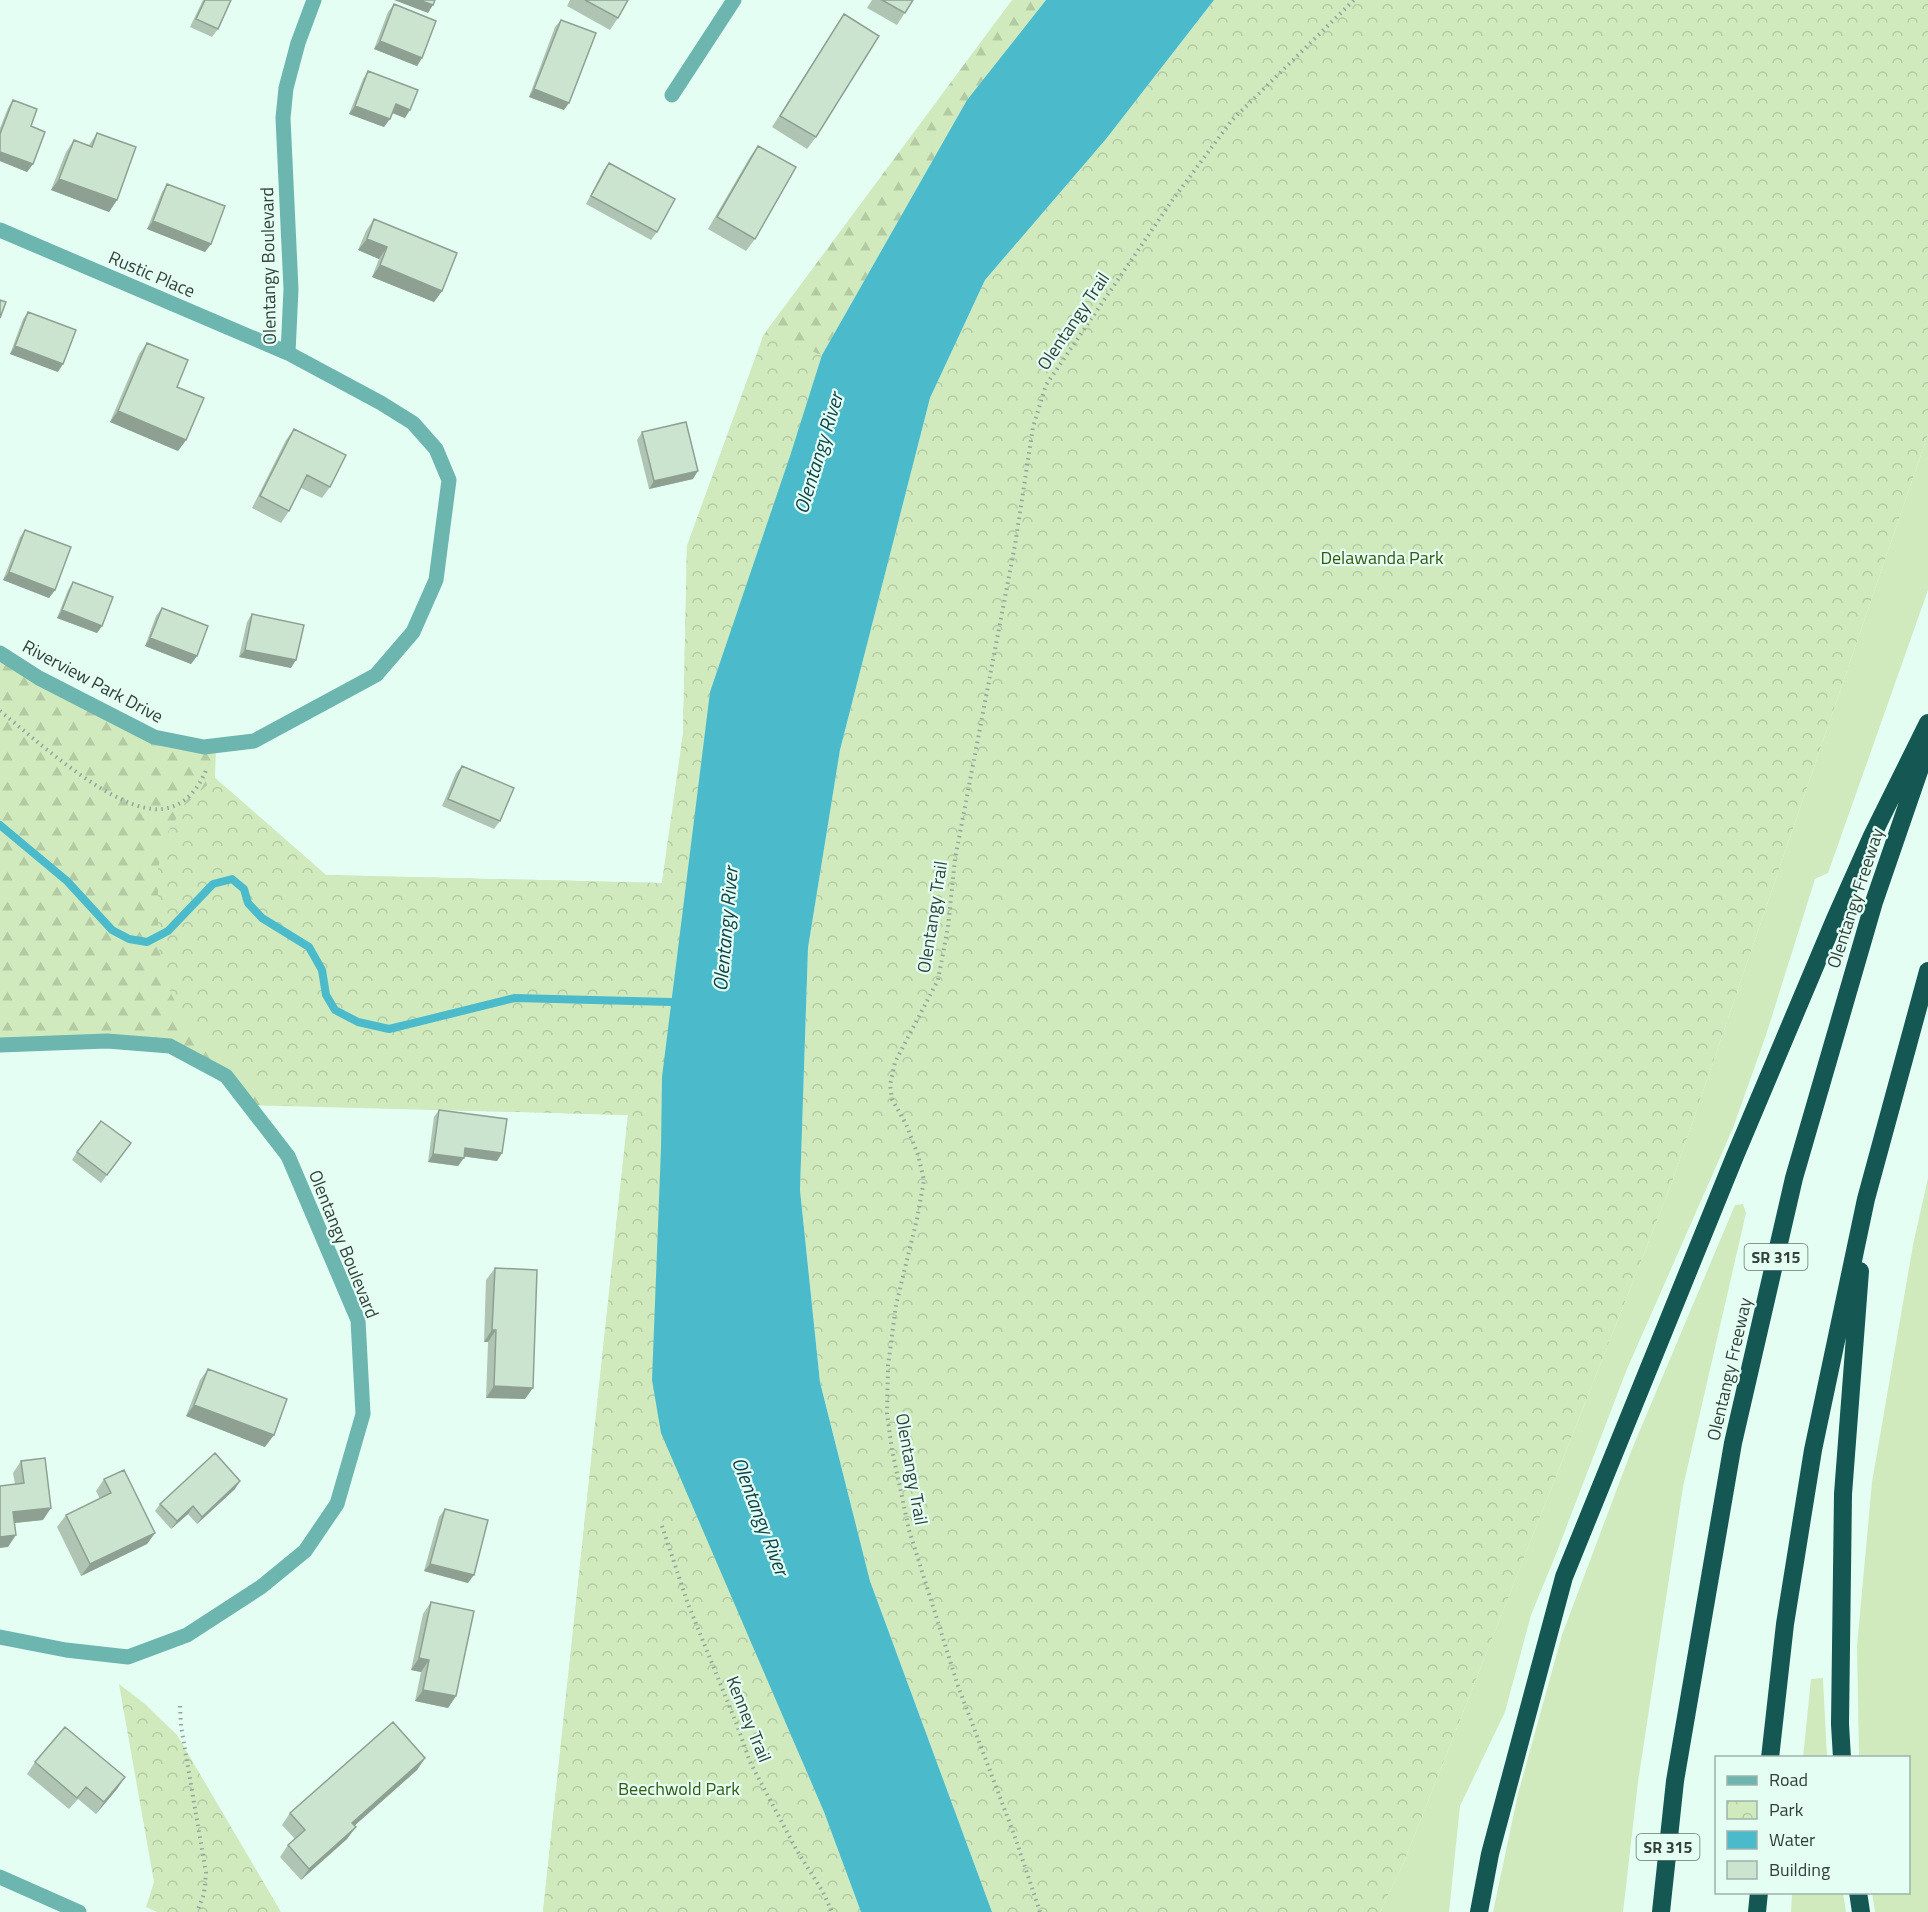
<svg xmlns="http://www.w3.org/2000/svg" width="1928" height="1912" font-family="'Titillium Web',sans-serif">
<defs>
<pattern id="forest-firs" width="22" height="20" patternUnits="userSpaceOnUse" patternTransform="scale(1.5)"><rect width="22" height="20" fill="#d0eabd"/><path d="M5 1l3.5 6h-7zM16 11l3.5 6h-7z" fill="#b3caa3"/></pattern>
<pattern id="park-crowns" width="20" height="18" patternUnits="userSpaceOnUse" patternTransform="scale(1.5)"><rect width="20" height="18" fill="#d0eabd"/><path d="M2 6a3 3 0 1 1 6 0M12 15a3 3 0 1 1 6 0" fill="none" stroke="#b3caa3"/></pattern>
</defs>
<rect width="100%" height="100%" fill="#e4fef4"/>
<!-- grass -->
<path fill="#d0eabd" d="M1928,434V590L1828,873L1815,879L1766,1035L1733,1128L1627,1369L1556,1554L1531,1615L1505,1712L1460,1806L1449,1912H1380L1404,1862L1671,1185Z
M1928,1178V1912H1875L1872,1893L1908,1892V1758L1859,1757L1857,1646L1872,1482L1913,1245Z
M1743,1204L1746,1213L1683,1487L1638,1782L1623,1912H1493L1518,1794L1562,1635L1632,1449L1735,1205Z
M1823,1678L1827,1757H1803L1811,1679Z
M1792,1893H1843L1846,1912H1791Z"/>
<!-- forest -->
<path fill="url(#forest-firs)" d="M1012,0H1046L967,100L822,355L790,456L652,1380L861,1912H543L628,1115L248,1105L226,1076L170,1046L0,1045V654L154,737L216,745L215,778L326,875L662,883L683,734L687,546L764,334Z"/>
<!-- park -->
<path fill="url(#park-crowns)" d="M1214,0H1928V434L1671,1185L1404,1862L1380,1912H992L870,1581L820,1381L800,1190L808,948L840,750L930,398L985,280L1106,139Z
M764,334L822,355L790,456L662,1077L661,1433L824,1812L861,1912H543L628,1115L273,1105L263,1088L240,1066L208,1046L184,1020L164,979L158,941V868L168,832L184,806L215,778L326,875L662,883L683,734L687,546Z
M119,1684L145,1704L177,1735L281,1912H157L146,1907L154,1882Z"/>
<!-- water -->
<path fill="#4bbbcb" d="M1046,0H1214L1106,139L985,280L930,398L840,750L808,948L800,1190L820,1382L870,1581L992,1912H861L824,1812L661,1433L652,1380L661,1148L662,1077L710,692L790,456L822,355L967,100Z"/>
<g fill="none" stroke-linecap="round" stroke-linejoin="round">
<!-- stream -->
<path stroke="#4bbbcb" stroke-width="8" d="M0,825L67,881L112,930L129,939L147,942L168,931L213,884L232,879L244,889L248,903L262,918L309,947L322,970L326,995L335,1010L358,1022L389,1029L515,998L671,1002"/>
<!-- path -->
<path stroke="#92a59e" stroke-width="4" stroke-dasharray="1.5 4.5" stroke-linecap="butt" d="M0,711C35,739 116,814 162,809C186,806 199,788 207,768
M662,1526L688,1604L737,1725L750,1762L796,1849L823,1892L832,1912
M180,1706L181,1726L206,1873L204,1894L197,1912
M1040,1912L1015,1837L958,1686L909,1530L892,1450L887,1414L888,1366L896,1305L917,1219L924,1180L918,1155L906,1124L892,1099L890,1085L895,1062L938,980L948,927L955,859L1015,545L1033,427L1046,385L1171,202L1232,120L1354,0"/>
<!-- minor -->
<path stroke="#6db5af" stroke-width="15" d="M672,95L734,0
M0,230L288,353L381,403L413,423L436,449L449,480L436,580L413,632L376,675L254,741L204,747L154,737L39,678L0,653
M288,353L291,289L283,118L286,88L298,43L314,0
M0,1045L107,1041L170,1046L226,1076L288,1156L358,1320L363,1414L337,1504L305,1551L261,1587L187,1635L128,1657L66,1650L0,1637
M0,1877L79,1912"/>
<!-- motorway -->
<path stroke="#145753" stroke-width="18" d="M1770,1758L1785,1624L1813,1450L1866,1199L1928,971
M1842,1758L1840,1724L1843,1494L1860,1271
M1858,1892L1861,1912
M1479,1912L1490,1854L1564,1577L1735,1156L1835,919L1872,836L1928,723
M1661,1912L1675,1781L1733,1443L1794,1178L1874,902L1928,745
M1757,1912L1759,1892"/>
</g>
<!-- wall -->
<path fill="#afc4b3" d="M203,0H231L218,29L212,37L190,27Z
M570,0H628L618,18L610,30L567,6Z
M872,0H913L897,25L867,8Z
M394,4L422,58L417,66L374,49L388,12Z
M844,14L816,137L807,149L772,127Z
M561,20L564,110L529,97L555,27Z
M368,71L405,118L392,113L384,127L349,114L363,79Z
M13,100L31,126L33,164L27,172L0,161V128L8,108Z
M97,133L117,200L109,212L51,190L66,152L74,140L89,145Z
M758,146L755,239L746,251L708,229L750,157Z
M609,163L657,232L651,240L586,204L603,171Z
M167,184L211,244L205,252L147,229L162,192Z
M374,219L442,291L434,302L372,277L379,259L358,250L366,231Z
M28,312L58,372L10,354L23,319Z
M147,343L177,387L186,440L178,451L110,422L139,354Z
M294,429L330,487L322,498L301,488L289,511L281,523L252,508L286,440Z
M642,432L693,479L649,489L637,440Z
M25,530L55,590L49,598L3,580L20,537Z
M73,582L102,626L97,633L57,618L68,590Z
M162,608L197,656L191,664L145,646L156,616Z
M252,614L291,668L239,657L247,622Z
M462,766L500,821L494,829L442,806L456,773Z
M439,1110L502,1153L497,1161L464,1156L458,1166L428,1162L434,1117Z
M131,1143L101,1183L72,1160L77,1152Z
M495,1268L525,1399L486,1398L488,1342H484L486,1280Z
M208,1369L265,1447L186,1416L200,1380Z
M21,1461L43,1520L14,1523L8,1547L15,1484L13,1473Z
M104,1479L155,1533L147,1544L81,1576L57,1527L66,1515L100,1499L96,1491Z
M235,1489L197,1524L188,1514L171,1529L155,1511L160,1504Z
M445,1509L468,1583L424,1571L439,1517Z
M431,1602L456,1696L448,1708L415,1701L421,1672L411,1670L423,1614Z
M425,1758L417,1770L354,1826L347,1839L301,1880L280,1857L288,1845L295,1839L282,1825L290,1813Z
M35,1762L125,1777L117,1789L96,1814L78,1799L69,1809L27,1774Z"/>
<!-- shaded-wall -->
<path fill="#8ea092" d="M394,0H419L433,5L428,13Z
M380,41L422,58L417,66L374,49Z
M534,89L569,103L564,110L529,97Z
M396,104L410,110L405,118L390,112Z
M355,106L390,119L384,127L349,114Z
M0,152L33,164L27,172L0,161Z
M59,179L117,200L109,212L51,190Z
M153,221L211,244L205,252L147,229Z
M367,239L387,247L379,259L358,250Z
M380,265L442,291L434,302L372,277Z
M15,346L63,364L58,372L10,354Z
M118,411L186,440L178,451L110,422Z
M698,471L693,479L649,489L654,481Z
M9,572L55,590L49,598L3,580Z
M62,610L102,626L97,633L57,618Z
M150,638L197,656L191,664L145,646Z
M245,650L296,660L291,668L239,657Z
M465,1148L502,1153L497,1161L460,1156Z
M433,1154L464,1158L458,1166L428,1162Z
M492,1330H496L488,1342H484Z
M494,1386L533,1388L525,1399L486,1398Z
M194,1405L274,1435L265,1447L186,1416Z
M240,1481L235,1489L197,1524L202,1517Z
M193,1506L188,1514L171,1529L177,1521Z
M51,1508L43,1520L5,1524L13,1512Z
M155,1533L147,1544L81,1576L90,1564Z
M16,1535L8,1547L0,1548V1537Z
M430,1564L474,1575L468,1583L424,1571Z
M419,1658L429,1660L421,1672L411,1670Z
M423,1690L456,1696L448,1708L415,1701Z
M425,1758L417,1770L344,1835L352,1823Z
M125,1777L117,1789L96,1814L104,1802Z
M356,1827L347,1839L301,1880L309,1869Z"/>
<!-- building -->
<path fill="#cbe4d0" stroke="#8ea092" stroke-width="1.5" d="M205,0H231L218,29L196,19Z
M419,0H435L433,5Z
M585,0H628L618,18Z
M882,0H913L905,13Z
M394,4L436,21L422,58L380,41Z
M844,14L879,36L816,137L780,116Z
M561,20L596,33L569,103L534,89Z
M368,71L418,90L410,110L396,104L390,119L355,106Z
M13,100L37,109L31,126L45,132L33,164L0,152V134Z
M97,133L136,147L117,200L59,179L74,140L92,147Z
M758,146L796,167L755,239L717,217Z
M609,163L675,199L657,232L591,196Z
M167,184L225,206L211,244L153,221Z
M374,219L457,253L442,291L380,265L387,247L367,239Z
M0,300L6,302L0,318Z
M28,312L76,330L63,364L15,346Z
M147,343L188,360L177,387L204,398L186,440L118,411Z
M686,422L698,471L654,481L642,432Z
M294,429L346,455L330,487L307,475L289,511L260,496Z
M25,530L71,547L55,590L9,572Z
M73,582L113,597L102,626L62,610Z
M162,608L208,626L197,656L150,638Z
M252,614L304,625L296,660L245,650Z
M462,766L514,788L500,821L448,799Z
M439,1110L507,1119L502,1153L465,1148L464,1158L433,1154Z
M101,1121L131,1143L107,1175L77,1152Z
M495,1268L537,1270L533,1388L494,1386L496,1330H492Z
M208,1369L287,1399L274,1435L194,1405Z
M215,1453L240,1481L202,1517L193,1506L177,1521L160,1504Z
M45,1458L51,1508L13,1512L16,1535L0,1537V1486L24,1483L21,1461Z
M124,1470L155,1533L90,1564L66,1515L111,1493L104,1479Z
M445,1509L488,1520L474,1575L430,1564Z
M431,1602L474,1611L456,1696L423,1690L429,1660L419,1658Z
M393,1722L425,1758L352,1823L356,1827L309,1869L288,1845L305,1830L290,1813Z
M65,1727L125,1777L104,1802L86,1787L77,1798L35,1762Z"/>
<g text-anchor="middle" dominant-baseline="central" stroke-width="4.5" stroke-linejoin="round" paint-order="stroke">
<!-- shield labels -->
<g fill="#e4fef4" stroke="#677872" stroke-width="1.5">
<rect x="1744.5" y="1244" width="63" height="26" rx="4.5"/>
<rect x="1636.5" y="1834" width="63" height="26" rx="4.5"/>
</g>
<g font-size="16" font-weight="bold" fill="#323f3a">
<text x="1776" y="1257">SR 315</text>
<text x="1668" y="1847">SR 315</text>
</g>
<!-- street labels -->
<g font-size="18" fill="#323f3a" stroke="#e4fef4">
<text transform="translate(268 266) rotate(-91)">Olentangy Boulevard</text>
<text transform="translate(152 274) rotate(23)">Rustic Place</text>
<text transform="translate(1073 321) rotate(-56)">Olentangy Trail</text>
<text transform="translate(93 681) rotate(28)">Riverview Park Drive</text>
<text transform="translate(1855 898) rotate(-72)">Olentangy Freeway</text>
<text transform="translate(932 917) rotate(-81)">Olentangy Trail</text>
<text transform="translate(344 1244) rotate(68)">Olentangy Boulevard</text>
<text transform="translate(1729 1369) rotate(-77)">Olentangy Freeway</text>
<text transform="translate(912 1469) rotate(80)">Olentangy Trail</text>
<text transform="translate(749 1719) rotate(68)">Kenney Trail</text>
</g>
<!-- park labels -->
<g font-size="18" fill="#365810" stroke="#e4fef4">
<text x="1382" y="557">Delawanda Park</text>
<text x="679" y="1788">Beechwold Park</text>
</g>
<!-- water labels -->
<g font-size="20" font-style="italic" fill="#0e4148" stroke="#e4fef4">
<text transform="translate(818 453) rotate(-73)">Olentangy River</text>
<text transform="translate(725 929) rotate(-85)">Olentangy River</text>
<text transform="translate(761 1516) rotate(69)">Olentangy River</text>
</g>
</g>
<!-- legend -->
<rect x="1715" y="1756" width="195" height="138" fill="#e4fef4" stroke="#9db2aa" stroke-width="1.5"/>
<rect x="1727" y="1776" width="30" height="9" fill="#6db5af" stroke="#9db2aa" stroke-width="1.5"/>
<text x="1769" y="1786" font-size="18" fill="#323f3a">Road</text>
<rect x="1727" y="1801" width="30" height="18" fill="url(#park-crowns)" stroke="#9db2aa" stroke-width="1.5"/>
<text x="1769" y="1816" font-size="18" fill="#323f3a">Park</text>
<rect x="1727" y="1831" width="30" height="18" fill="#4bbbcb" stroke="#9db2aa" stroke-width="1.5"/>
<text x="1769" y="1846" font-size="18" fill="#323f3a">Water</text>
<rect x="1727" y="1861" width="30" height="18" fill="#cbe4d0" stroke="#9db2aa" stroke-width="1.5"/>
<text x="1769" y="1876" font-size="18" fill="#323f3a">Building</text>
</svg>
